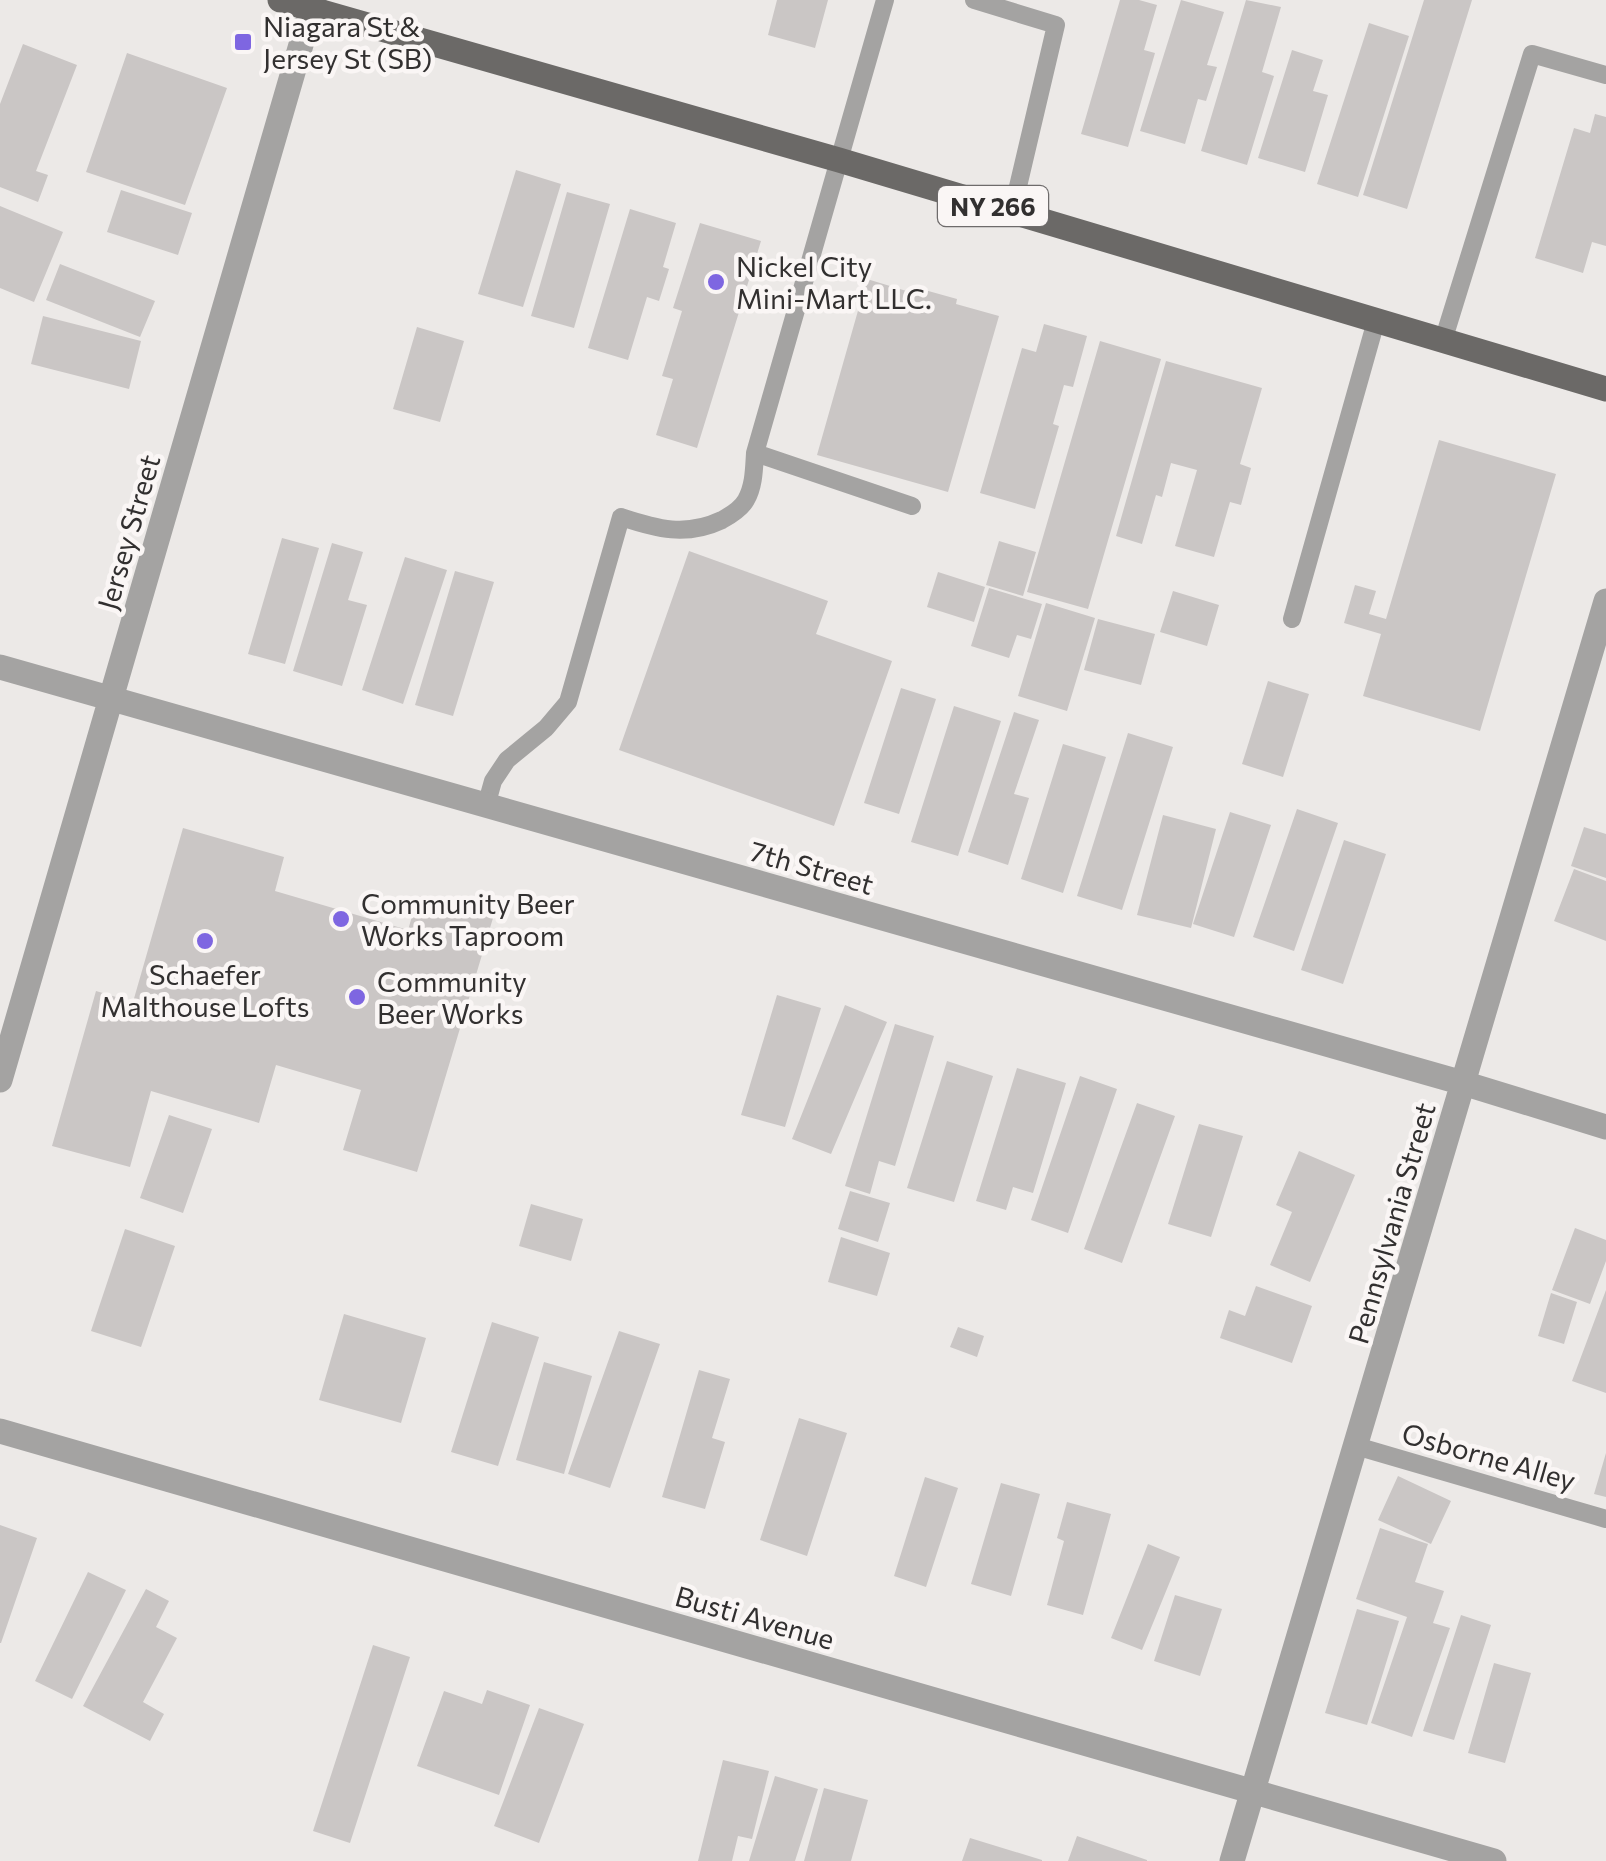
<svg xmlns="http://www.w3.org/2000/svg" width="1606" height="1861" font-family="Commissioner,sans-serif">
<rect width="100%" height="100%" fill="#ece9e7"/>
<!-- building -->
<path fill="#cac6c5" d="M777,0H828L815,48L768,35Z
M1120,0H1139L1157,5L1144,50L1155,53L1128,147L1081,134Z
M1181,0L1224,12L1207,65L1217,67L1206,101L1198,99L1185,144L1140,131Z
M1246,0L1281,7L1262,72L1274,76L1247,165L1201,151Z
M1424,0H1472L1407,209L1363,195Z
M1369,23L1409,36L1358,197L1317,184Z
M23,44L77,65L36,171L48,175L38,202L0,187V104Z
M1292,50L1323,60L1313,91L1328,95L1305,172L1258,158Z
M127,53L227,88L185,205L86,172Z
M1595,114L1606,117V246L1592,242L1583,273L1535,258L1574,128L1590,133Z
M516,170L561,184L523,307L478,294Z
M121,190L192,213L178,255L107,232Z
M567,192L610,204L574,328L531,316Z
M0,206L63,232L34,302L0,288Z
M630,209L676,223L663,267L669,269L659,301L647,297L628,360L588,348Z
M700,223L761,241L697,448L656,435L673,379L662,376L682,311L673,308Z
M60,264L155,301L140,337L46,300Z
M867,279L913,293L914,287L957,299L956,304L999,316L948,492L817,455Z
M43,316L141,341L129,389L31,364Z
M1044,324L1087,336L1073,387L1064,385L1053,424L1059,426L1035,509L980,493L1022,348L1036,352Z
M417,327L464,341L440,422L393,409Z
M1100,341L1161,359L1088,609L1027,592Z
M1166,361L1262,388L1240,464L1251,468L1241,505L1230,502L1214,557L1175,546L1197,470L1171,463L1162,497L1156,495L1142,544L1116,536Z
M1439,440L1556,474L1480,731L1363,696L1381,634L1344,623L1355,585L1376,591L1369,614L1386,619Z
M282,538L319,548L285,664L248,654Z
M999,541L1036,552L1023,596L986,585Z
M332,543L363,552L348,600L367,605L342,686L293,671Z
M689,551L828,601L816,634L892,661L834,826L619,750Z
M405,557L447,570L403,704L362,690Z
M455,571L494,582L453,716L415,705Z
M938,572L985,587L974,622L927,607Z
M989,588L1042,604L1031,639L1017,635L1009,658L971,646Z
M1173,591L1219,605L1207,646L1160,632Z
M1046,603L1095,618L1067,711L1018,696Z
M1098,619L1155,634L1141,685L1084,670Z
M1268,681L1309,694L1283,777L1242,764Z
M901,688L936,699L899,814L864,803Z
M954,706L1001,721L958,856L911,842Z
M1014,712L1039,720L1014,794L1029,798L1008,865L968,852Z
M1128,733L1173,747L1122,910L1077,896Z
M1063,744L1106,757L1063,893L1021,879Z
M1297,809L1338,823L1294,951L1253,937Z
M1230,812L1271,825L1234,937L1193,924Z
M1163,815L1216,829L1191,928L1137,915Z
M1584,827L1606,834V878L1571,866Z
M183,828L284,857L275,891L408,930L418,896L493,918L417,1172L343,1150L361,1090L276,1065L259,1123L151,1091L130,1167L52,1146L96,991L133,1002Z
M1344,840L1386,854L1343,984L1301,970Z
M1574,869L1606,881V941L1554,921Z
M777,995L821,1008L785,1127L741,1115Z
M845,1005L887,1022L831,1154L792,1139Z
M895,1024L934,1036L895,1166L879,1161L870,1194L845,1186Z
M947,1061L993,1076L954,1202L907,1188Z
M1017,1068L1066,1083L1033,1193L1013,1187L1006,1210L976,1201Z
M1080,1076L1117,1089L1068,1233L1031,1220Z
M1137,1103L1175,1116L1122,1263L1084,1249Z
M169,1115L212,1129L183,1213L140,1198Z
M1199,1124L1243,1136L1211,1237L1168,1224Z
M1299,1151L1355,1175L1310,1282L1270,1265L1292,1212L1276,1205Z
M850,1191L890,1203L878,1242L838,1229Z
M531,1204L583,1219L571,1261L519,1246Z
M1575,1228L1606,1240V1261L1590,1304L1552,1290Z
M125,1229L175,1246L141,1347L91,1331Z
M841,1237L890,1253L877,1296L828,1282Z
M1256,1286L1312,1306L1292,1363L1220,1338L1229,1310L1245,1316Z
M1606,1290V1393L1572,1381Z
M1551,1293L1577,1302L1564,1344L1538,1336Z
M344,1314L426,1338L401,1423L319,1400Z
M492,1322L539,1337L498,1466L451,1452Z
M958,1327L984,1336L977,1357L950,1347Z
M619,1331L660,1344L610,1488L568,1474Z
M544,1362L592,1376L564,1474L516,1460Z
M699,1370L730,1379L712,1438L725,1442L705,1509L662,1497Z
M799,1418L847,1433L807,1556L760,1540Z
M1606,1453V1497L1594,1494Z
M1398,1476L1451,1501L1431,1544L1378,1520Z
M925,1477L958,1488L926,1587L894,1576Z
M1001,1483L1040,1494L1011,1596L971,1584Z
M1067,1502L1111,1514L1083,1615L1047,1605L1064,1541L1057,1538Z
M0,1525L37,1538L1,1643H0Z
M1380,1528L1428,1544L1415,1582L1444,1591L1433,1623L1450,1628L1412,1737L1371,1723L1407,1617L1356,1599Z
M1148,1544L1180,1557L1142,1650L1111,1638Z
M88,1572L126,1590L72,1699L35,1681Z
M146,1589L169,1601L156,1627L177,1638L143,1702L164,1714L150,1741L83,1706Z
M1175,1595L1222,1609L1200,1676L1154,1661Z
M1357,1609L1399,1621L1367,1725L1325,1713Z
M1461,1615L1491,1625L1454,1740L1423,1731Z
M373,1645L410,1657L350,1843L313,1831Z
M1494,1663L1531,1673L1505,1763L1468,1753Z
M487,1690L530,1705L499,1795L417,1766L444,1691L482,1704Z
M539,1708L584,1724L539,1843L494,1826Z
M723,1760L769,1771L752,1839L738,1836L732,1861H698Z
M775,1776L818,1789L795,1861H749Z
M824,1788L868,1800L851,1861H804Z
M1077,1836L1147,1860V1861H1068Z
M970,1838L1042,1860V1861H962Z"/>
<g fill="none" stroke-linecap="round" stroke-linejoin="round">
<!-- lane -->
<path stroke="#a4a3a2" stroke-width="18" d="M974,0L1056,25L1012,212
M1443,341L1532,54L1606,75
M755,453L912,506
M1292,619L1376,321
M486,806L493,781L507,760L546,728L568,702L621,517C657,529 686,537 722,520C731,515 741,509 746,500C754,486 754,469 755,453L885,0
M1356,1446L1606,1519"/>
<!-- street -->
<path stroke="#a4a3a2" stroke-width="25" d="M0,667L1463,1083L1606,1127
M0,1080L314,0
M0,1431L1494,1861
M1232,1861L1606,601"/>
<!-- primary -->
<path stroke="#6b6967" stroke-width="25" d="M280,0L839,160L1606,389"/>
</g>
<!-- markers -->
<g fill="#7e66e1" stroke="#faf6f5" stroke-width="4">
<rect x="233" y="32" width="20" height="20" rx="5"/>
<circle cx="716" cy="282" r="10"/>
<circle cx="341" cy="919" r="10"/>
<circle cx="205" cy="941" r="10"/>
<circle cx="357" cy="997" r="10"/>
</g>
<g text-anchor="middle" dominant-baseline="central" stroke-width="9" stroke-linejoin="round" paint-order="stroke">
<!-- shield labels -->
<rect fill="#faf6f5" stroke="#6e6b6b" stroke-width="2.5" x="938" y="186" width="110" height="40" rx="8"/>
<g font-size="25" font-weight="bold" fill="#323030">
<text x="993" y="206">NY 266</text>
</g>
<!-- poi labels -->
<g font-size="28" fill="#323030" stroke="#faf6f5" text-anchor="start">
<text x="263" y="26">Niagara St &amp;<tspan x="263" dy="32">Jersey St (SB)</tspan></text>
<text x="736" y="266">Nickel City<tspan x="736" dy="32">Mini-Mart LLC.</tspan></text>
<text x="361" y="903">Community Beer<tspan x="361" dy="32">Works Taproom</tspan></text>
<text x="205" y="974" text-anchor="middle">Schaefer<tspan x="205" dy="32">Malthouse Lofts</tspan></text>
<text x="377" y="981">Community<tspan x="377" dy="32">Beer Works</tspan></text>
</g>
<!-- street labels -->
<g font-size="28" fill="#323030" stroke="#faf6f5">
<text transform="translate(128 532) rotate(-74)">Jersey Street</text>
<text transform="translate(812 867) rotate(16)">7th Street</text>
<text transform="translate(1391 1223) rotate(-74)">Pennsylvania Street</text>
<text transform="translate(1489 1456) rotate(16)">Osborne Alley</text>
<text transform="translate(755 1617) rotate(16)">Busti Avenue</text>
</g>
</g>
</svg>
